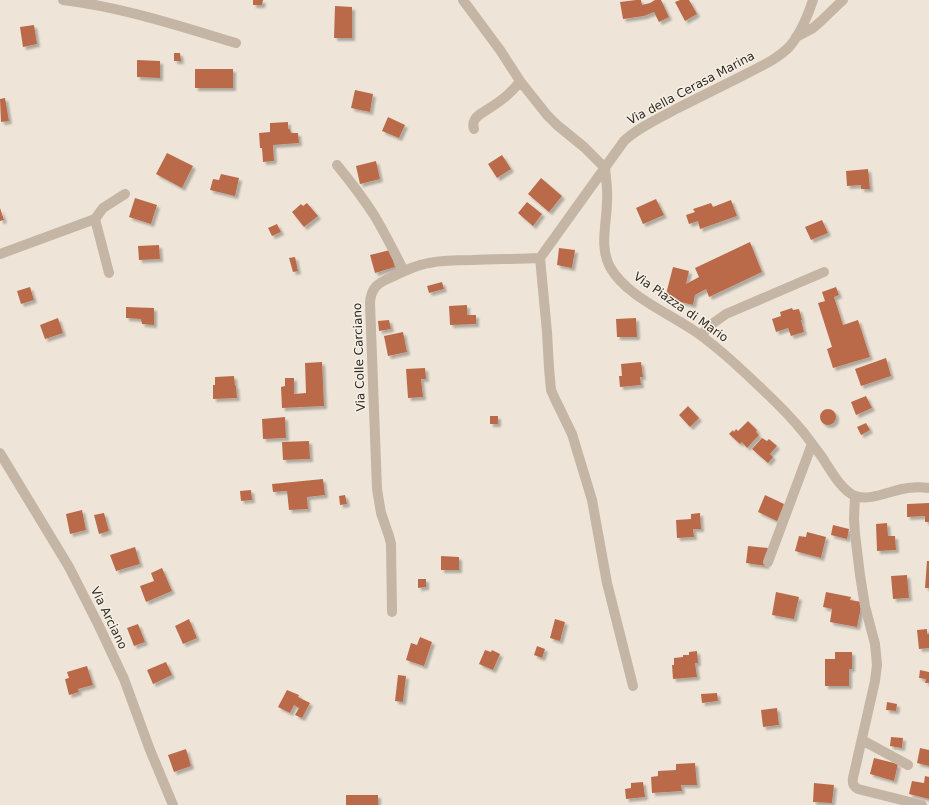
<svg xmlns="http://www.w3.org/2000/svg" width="929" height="805" font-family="'DejaVu Sans',sans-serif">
<defs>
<filter id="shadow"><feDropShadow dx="3" dy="3" stdDeviation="1" flood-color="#0004"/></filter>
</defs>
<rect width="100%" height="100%" fill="#eee5d8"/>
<!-- building -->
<path fill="#ba6b49" filter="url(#shadow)" d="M253,0H263L262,5H253Z
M636,0H641L642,5L650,3L655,0H661L669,17L659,22L654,12L644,16L623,19L620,2Z
M680,0H689L697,14L685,21L675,2Z
M335,6L352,7V38H334Z
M34,25L37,44L23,47L20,27Z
M174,53H180L181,61H174Z
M137,60L160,61V78L137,77Z
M195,69H233V88H195Z
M355,90L373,94L370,112L351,108Z
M5,98L9,121L1,122L0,99Z
M388,117L405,125L399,138L382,131Z
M288,122V129H290L291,133H298L299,143L273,145L274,161L263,162L262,148H260L259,133L270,132V123Z
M167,153L193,166L182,188L156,174Z
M502,155L511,169L497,178L488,164Z
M376,161L380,179L360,184L356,166Z
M868,169L870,189H861V185L847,186L846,171Z
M221,174L239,178L235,196L210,190L213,179L219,180Z
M541,178L562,196L549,212L528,194Z
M135,198L157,205L151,224L129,217Z
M656,199L664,215L643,224L636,208Z
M731,200L737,216L700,229L698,221L689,224L686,215L695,212L693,209L711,203L713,207Z
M527,202L542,214L533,226L518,213Z
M307,203L318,216L304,227L292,212L301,204L303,206Z
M0,208L4,220L0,221Z
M822,220L828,233L811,240L805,227Z
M277,224L281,232L272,236L268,228Z
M750,242L762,272L709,297L706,289L695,295L693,305L665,298L673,267L689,271L686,284L699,277L695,268Z
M159,245L160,259L139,260L138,246Z
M559,248L575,250L572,268L557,265Z
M390,250L395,267L375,273L370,255Z
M295,257L298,271L293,272L289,258Z
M442,282L444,289L429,293L427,286Z
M30,287L34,300L21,304L17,291Z
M836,287L839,295L834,297L843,325L858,320L870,357L833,368L827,349L832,347L818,303L825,301L822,292Z
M467,305V315H476V324L450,325L449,306Z
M126,307L154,308V325L142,324L141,319L126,318Z
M792,308L793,310L799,309L802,320H801L804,332L791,336L788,328L776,332L772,319L781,316L780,312Z
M58,318L63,333L45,339L40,325Z
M636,318L637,337H617L616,319Z
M389,320L391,329L379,331L378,321Z
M403,332L407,352L388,356L384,336Z
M886,358L891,376L861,386L855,369Z
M322,362L324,406L282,408L281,387L285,386V378H294V394L306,393L305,363Z
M641,362L643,377H640L641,385L620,387L619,376H622L621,364Z
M425,368L426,379H421L423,397L408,398L406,369Z
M234,376L235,386H236L237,398L213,399V385H215V377Z
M866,396L872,408L856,415L851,402Z
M688,406L699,418L690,427L679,415Z
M820 417a8 8 0 1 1 16 0a8 8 0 1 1-16 0Z
M490,416H498V424H490Z
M285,417L286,438L263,439L262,419Z
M748,421L757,430L756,432L759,435L747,448L742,442L740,444L729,434L733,430L734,432L736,429L738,431Z
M866,423L870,430L861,435L857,427Z
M762,438L767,441L769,439L777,446L770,454L773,457L768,463L752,449Z
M309,441L310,459L283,460L282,442Z
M323,479L325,495L307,497L308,509L289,510L287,491L273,492L272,484Z
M251,490L252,500L241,501L240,491Z
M345,495L347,504L340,505L339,496Z
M765,495L784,504L777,521L758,512Z
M929,503V522H925V516L907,517V504Z
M82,510L86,530L70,534L66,514Z
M104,513L109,531L99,534L94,515Z
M700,513L701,529H693L694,537L677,538L676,520L691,519V514Z
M887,523L888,536H895L896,550L877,551L876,524Z
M833,525L849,529L847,539L831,535Z
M807,532L826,537L821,558L795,551L799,536L806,537Z
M748,546L768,548L766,566L746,563Z
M135,547L140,564L116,571L110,555Z
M441,556L459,557V570H441Z
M927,561H929V588H925Z
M162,568L172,591L146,602L140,586L154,581L151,573Z
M907,575L909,598L893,599L891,576Z
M418,579H426V587L418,588Z
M776,592L799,597L794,619L772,615Z
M826,592L851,597L850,600L862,602L857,627L830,622L832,609L823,607Z
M189,619L197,638L183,644L175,626Z
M555,619L565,622L560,641L550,638Z
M138,624L145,642L134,646L127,628Z
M927,629V634H929V648L919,649L917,630Z
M420,637L432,642L424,666L406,660L411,643L417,645Z
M537,646L545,649L542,658L534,655Z
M485,650L491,652L492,650L500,654L493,670L479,664Z
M697,651L698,663H695L697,677L673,679L672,665H674V658L683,657V655H689V652Z
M835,652H852V669H849V686H825V659H835Z
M166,662L172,675L153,684L147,670Z
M87,666L93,685L78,689L79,692L69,695L65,679L69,678L67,672Z
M920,670L929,672V683H925L926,679L919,678Z
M398,675L406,676L403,702L395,701Z
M287,690L299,695L298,697L310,703L302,718L295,715L299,708L294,705L290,713L278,707Z
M717,693L718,701L702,703L701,694Z
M887,702L897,704L896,711L886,710Z
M777,708L779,725L763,727L761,710Z
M891,737L903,738L902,748L890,746Z
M920,748L929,750V766L917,763Z
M186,749L191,766L174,772L168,755Z
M874,758L898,764L894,781L870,774Z
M695,763L697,785H681L682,791L652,793L651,777L658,776V771L676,770V764Z
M925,776L929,777V799L909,794L912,781L924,783Z
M643,782L645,797L626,799L625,789L631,788V783Z
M814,783L834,785L832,803L813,802Z
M346,795H378V805H346Z"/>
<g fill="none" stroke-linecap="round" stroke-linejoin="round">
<!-- street -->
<path stroke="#c5b5a5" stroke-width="10" d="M63,0C122,7 179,26 236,43
M463,0L500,50L520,81L547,115L557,125L584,147L605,168C606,179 608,190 607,201C607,222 599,247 610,267C626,296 669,313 696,332C720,349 741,369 762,389C777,403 791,417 804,433C810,441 816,449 822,457C830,469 841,490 855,496C868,501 888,492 902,489C911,487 920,487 929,488
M796,37L813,28L820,22L843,0
M474,129C472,123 474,119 479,115C494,105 510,96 520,81
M337,165C350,181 363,198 374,215C385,233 394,252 404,271
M95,219L103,208L125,194
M0,254L95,219L109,273
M540,258L547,332L549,368L551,390L555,399L572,434L592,500L607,583L633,686
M701,335L712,324L726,314L824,272
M0,453L69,567L98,624L124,679L150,750L173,805
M855,496L854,519L855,534L860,575L865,606L875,644L877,665L875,681L853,778C852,783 853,786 858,789L922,805
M768,562L812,444
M392,612L391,544L389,536L381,513L377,489L370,303C371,287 378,283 392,277C404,271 416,265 429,263C443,260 458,260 472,260C494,259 517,259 540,258L624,141C639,127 660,118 678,108C700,97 722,86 744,75C759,67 778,59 790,46C801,33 808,15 813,0
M862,740L908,765"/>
</g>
<g text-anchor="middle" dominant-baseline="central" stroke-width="3" stroke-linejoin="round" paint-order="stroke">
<!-- street labels -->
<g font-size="12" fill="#312a26" stroke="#f6efe3">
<text transform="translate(691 88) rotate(-28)">Via della Cerasa Marina</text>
<text transform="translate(681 307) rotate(35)">Via Piazza di Mario</text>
<text transform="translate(359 357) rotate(-92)">Via Colle Carciano</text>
<text transform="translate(109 618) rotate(64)">Via Arciano</text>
</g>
</g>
</svg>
